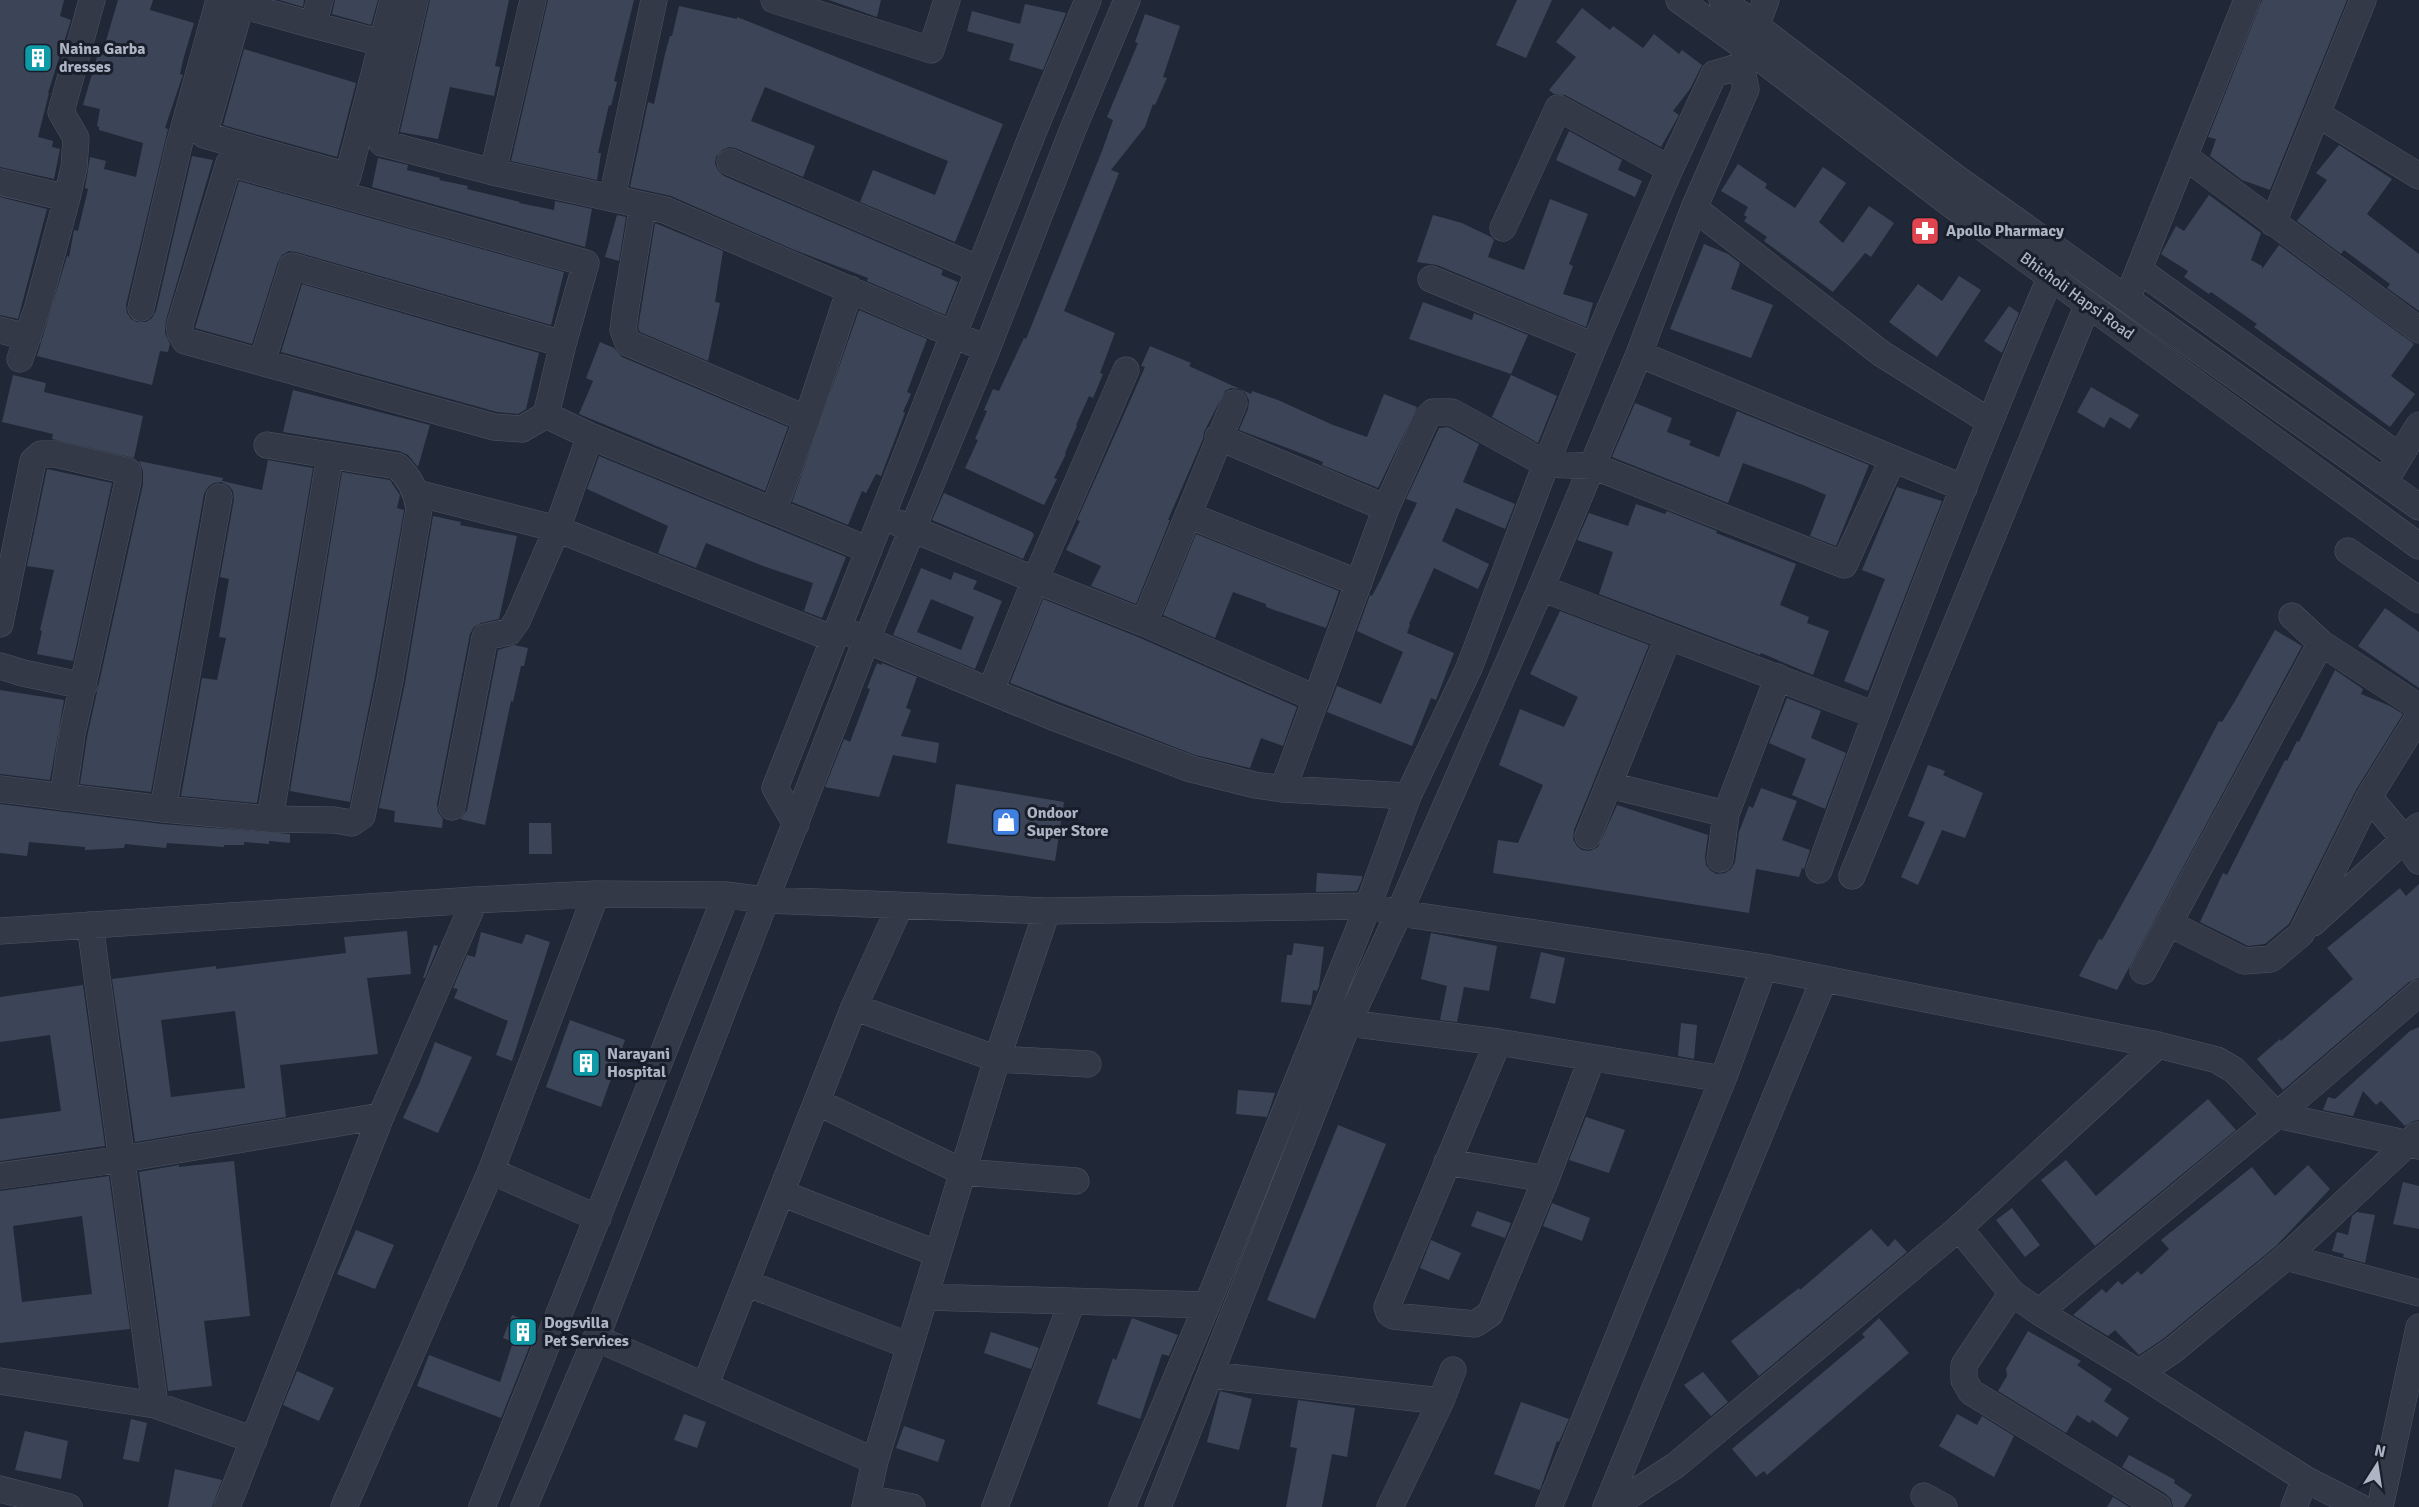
<svg xmlns="http://www.w3.org/2000/svg" width="2419" height="1507" font-family="Signika,sans-serif">
<rect width="100%" height="100%" fill="#202736"/>
<!-- building -->
<path fill="#3c4557" fill-rule="evenodd" d="M0,0H64L60,16L71,20L48,93H49L38,137L53,141L52,147L60,149L54,179L0,167Z
M118,0H153L150,10L194,23L183,60L180,74L183,75L181,80L165,128L168,129L126,305L127,313L131,319L137,322H146L152,318L156,311L192,156L213,160L166,320L165,333L170,344L168,352L160,351L152,385L37,356L67,256L69,257L74,230L78,231L88,189L85,188L90,157L106,161L104,169L136,177L143,143L99,130V127L97,126L100,109L83,105L99,50L103,51Z
M279,0H304L303,7Z
M335,0H378L371,25L332,14Z
M430,0H509L495,66L500,67L494,96L450,87L438,139L400,132Z
M548,0H634L614,81L617,82L611,106L609,105L598,153H601L597,180L511,161Z
M829,0H881L877,17Z
M1517,0H1552L1526,58L1496,45Z
M2262,0H2347L2270,190L2242,180L2210,156L2216,139L2208,137Z
M1025,4L1066,13L1043,70L1009,60L1014,44L967,31L972,11L1020,24Z
M679,6L737,19V17L1003,124L955,242L860,202L873,170L935,195L948,161L765,87L751,121L815,146L803,177L735,148L729,147L722,150L716,157L715,164L718,170L724,176L943,270L941,275L958,282L945,315L867,281L868,278L792,249L671,196L630,187L648,102L654,104L665,54L670,36H672Z
M1582,8L1610,30L1613,26L1643,48L1654,34L1679,54L1682,50L1702,65L1690,89L1673,111L1679,115L1661,147L1565,95L1554,94L1549,90L1576,57L1556,42Z
M1145,14L1180,26L1163,77L1167,78L1155,105L1153,104L1145,127L1111,170L1119,173L1064,311L1115,333L1100,373L1103,374L1093,398L1089,396L1076,425L1077,426L1065,453L1066,454L1054,478L1057,479L1044,505L965,468L978,440L975,439L987,411L984,410L993,389L999,391L1024,338L1026,339L1102,151L1113,120L1107,117L1138,43L1135,42Z
M244,49L356,83L337,157L223,125Z
M1569,131L1622,160L1618,170L1642,181L1635,197L1556,160Z
M2339,145L2392,179L2367,214L2419,254V311L2387,288L2390,284L2344,250L2341,254L2297,221L2327,180L2316,173Z
M378,158L408,165L407,170L440,178L439,180L468,186L467,189L520,202L519,203L554,210L555,201L592,209L585,247L372,187Z
M1738,164L1767,184L1765,188L1795,208L1823,167L1846,183L1819,222L1843,243L1869,206L1894,223L1871,257L1865,253L1833,292L1764,241L1767,237L1744,221L1747,217L1744,215L1748,207L1721,191Z
M239,181L564,272L551,325L296,252L289,251L282,255L278,262L252,344L195,328Z
M2209,195L2261,233L2251,260L2262,266V269L2279,245L2414,344L2391,376L2415,394L2390,427L2254,327L2257,324L2211,292L2209,294L2184,277L2188,271L2161,254L2176,226L2184,231Z
M0,197L47,209L18,319L0,315Z
M1550,199L1588,214L1569,264L1573,266L1563,294L1593,303L1586,327L1437,265L1417,262L1433,215L1462,223L1491,237L1494,240L1488,257L1524,270Z
M617,215L626,217L619,261L605,257Z
M655,223L723,251L715,302L720,303L708,361L640,332L638,328Z
M1704,244L1728,254L1740,263L1731,289L1773,305L1751,358L1670,329Z
M1959,276L1981,290L1937,357L1889,322L1918,284L1942,301Z
M302,284L539,353L526,409L518,414L497,412L281,352Z
M1423,302L1472,320L1474,313L1528,335L1511,374L1409,339Z
M2009,306L2019,313L2002,353L1984,341Z
M859,310L927,339L907,392L911,394L903,412L905,413L881,476L876,474L866,493L862,491L848,525L792,502Z
M600,342L614,348L622,357L788,427L765,491L579,414L593,381L586,378Z
M1150,346L1191,363L1189,366L1251,394L1252,391L1278,400L1333,425L1367,437L1384,394L1417,407L1378,488L1322,465L1323,462L1298,452L1239,430L1248,409L1249,400L1245,393L1239,389L1231,388L1225,391L1204,432L1203,439L1168,520H1170L1136,604L1091,586L1101,566L1066,550L1080,521L1077,520L1145,367L1141,366Z
M13,375L46,383L44,392L143,416L134,458L52,439L53,434L2,422Z
M1511,375L1557,396L1538,443L1492,417Z
M2091,387L2139,415L2130,429L2110,417L2104,428L2077,412Z
M293,390L430,425L418,467L408,455L399,451L283,432Z
M1635,403L1672,418L1667,432L1691,441L1689,445L1719,457L1737,411L1869,465L1836,546L1810,536L1826,495L1803,485L1743,463L1728,503L1612,457Z
M1448,427L1479,444L1463,482L1515,504L1505,529L1456,508L1442,541L1489,564L1478,589L1434,568L1409,624L1410,625L1407,633L1454,653L1436,700L1431,698L1412,746L1327,712L1337,686L1381,704L1403,652L1357,631L1370,595L1372,596L1380,581L1417,503L1406,499L1439,428Z
M599,456L846,557L822,618L804,611L813,583L763,566L706,543L696,568L658,553L668,526L587,489Z
M268,460L313,468L257,803L181,796L202,678L217,680L226,638L219,637L229,579L220,577L234,499L233,491L229,486L221,482L214,483L208,487L204,494L151,792L80,784L87,737L143,484V471L139,461L223,478L222,481L262,490Z
M47,469L112,483L73,661L37,654L42,631L40,630L54,570L27,566Z
M342,472L390,480L400,495L397,508L404,510L375,677L350,802L290,791Z
M1897,487L1942,501L1868,691L1844,681L1885,579L1862,570Z
M944,493L1032,532L1034,535L1023,559L932,520Z
M1636,504L1665,514L1667,511L1717,531L1716,533L1796,564L1780,605L1809,617L1807,623L1829,631L1813,675L1761,653L1760,655L1599,594L1613,552L1577,540L1578,538L1589,513L1628,526Z
M433,516L461,522L460,525L517,536L499,619L481,623L474,627L470,634L437,804L438,812L443,819L442,828L394,822L395,811L379,808L405,683Z
M1196,534L1339,591L1326,628L1266,607V604L1233,592L1215,638L1163,615Z
M921,568L951,580L954,572L977,581L973,589L1002,601L975,669L893,635ZM931,599L974,617L961,650L917,632Z
M1043,599L1138,637L1297,707L1283,746L1261,738L1250,768L1195,755L1010,683Z
M2385,608L2419,632V688L2358,646Z
M1560,611L1649,645L1574,830L1573,839L1577,846L1582,850L1590,851L1598,847L1617,805L1708,835L1705,857L1706,865L1711,871L1717,874L1725,873L1731,869L1735,862L1739,832L1749,806L1753,808L1761,788L1797,801L1782,840L1810,850L1804,869L1802,868L1799,877L1756,869L1749,913L1493,873L1498,840L1518,843L1543,785L1499,765L1520,709L1564,727L1578,697L1530,674Z
M2275,630L2302,646L2117,990L2079,976L2099,939L2102,940L2151,852L2219,721L2222,722L2235,701Z
M514,645L528,648L524,666H521L513,702L511,701L485,825L460,819L467,810L498,650Z
M877,663L881,665L882,663L917,677L906,708L911,710L901,736L939,743L936,763L893,755L879,797L825,787L844,739L850,742L870,689L867,688Z
M2335,670L2363,689L2361,694L2390,706L2403,714L2356,790L2289,924L2265,944L2248,946L2200,922L2223,873L2227,875L2285,760L2287,761L2297,741L2299,742Z
M0,690L64,700L50,780L0,774Z
M1787,698L1821,711L1811,738L1846,753L1825,809L1792,795L1806,759L1769,743Z
M1928,765L1945,771L1943,775L1983,793L1965,838L1942,830L1918,885L1901,877L1925,822L1908,816Z
M956,784L1064,802L1055,861L947,843Z
M0,804L162,824L290,834V843L269,841V844L244,842V845H224V847L167,843L166,848L125,844L124,848L85,850V847L29,842L27,856L0,853Z
M529,823H551L552,854H529Z
M1317,873L1362,876V879L1357,891L1316,892Z
M2419,884V978L2409,982L2283,1090L2257,1059L2280,1039L2281,1041L2353,979L2327,948L2400,888L2406,896Z
M407,931L411,974L367,978L378,1054L280,1065L286,1117L135,1142L112,979L216,966V969L346,953L344,937ZM235,1011L245,1088L171,1097L161,1020Z
M481,932L522,944L526,934L550,942L512,1061L496,1055L508,1021L454,998L458,989L453,988L467,955L475,957Z
M1431,933L1497,946L1489,991L1464,987L1457,1022L1440,1020L1447,986L1421,979Z
M1294,943L1324,947L1319,986L1317,991L1313,990L1311,1005L1281,1002L1287,955H1292Z
M434,945L438,946L425,978H423Z
M1541,952L1565,958L1555,1004L1530,998Z
M83,985L105,1146L0,1161V1119L61,1111L50,1035L0,1042V997Z
M570,1020L625,1040L601,1107L546,1087Z
M1681,1023L1697,1025L1694,1059L1678,1056Z
M2419,1027V1120L2413,1121L2405,1126L2381,1101L2376,1105L2363,1091L2353,1116L2323,1110L2328,1097L2335,1099L2410,1031Z
M435,1042L472,1057L438,1133L403,1118L419,1084Z
M1238,1090L1275,1093L1267,1117L1236,1114Z
M2208,1099L2236,1130L2095,1246L2041,1180L2066,1160L2096,1196Z
M1586,1117L1625,1130L1609,1173L1569,1160Z
M1338,1125L1386,1144L1315,1319L1267,1300Z
M234,1161L250,1316L204,1321L212,1386L168,1391L139,1172L179,1165V1167Z
M2308,1165L2330,1189L2276,1246L2163,1339L2139,1355L2115,1330L2108,1336L2073,1315L2102,1289L2106,1293L2118,1281L2122,1285L2138,1271L2141,1275L2169,1249L2161,1240L2252,1167L2275,1196Z
M109,1176L130,1329L0,1343V1191ZM82,1216L92,1294L22,1302L13,1226Z
M2403,1182L2419,1186V1229L2393,1224Z
M1552,1203L1590,1218L1582,1241L1543,1226Z
M2012,1208L2040,1245L2025,1257L1996,1220Z
M1477,1211L1511,1223L1505,1238L1471,1226Z
M2357,1212L2375,1215L2365,1263L2343,1257L2344,1254L2332,1251L2337,1232L2348,1235L2352,1216Z
M1871,1229L1888,1247L1895,1239L1907,1252L1759,1376L1731,1341L1799,1288L1800,1290Z
M356,1230L394,1245L375,1289L337,1274Z
M1431,1240L1461,1253L1449,1280L1420,1268Z
M512,1315L538,1325L501,1418L417,1386L429,1355L500,1382L513,1342L503,1338Z
M1132,1318L1178,1335L1169,1356L1162,1354L1140,1419L1097,1404L1113,1358L1116,1360Z
M1879,1318L1909,1353L1767,1475L1764,1471L1756,1477L1732,1449L1865,1337L1862,1334Z
M2028,1331L2081,1361L2077,1365L2112,1389L2104,1401L2129,1418L2117,1437L2092,1420L2090,1423L2077,1415L2066,1433L1998,1391L2007,1376L2006,1369Z
M991,1332L1039,1348L1031,1369L984,1353Z
M297,1371L334,1388L319,1421L283,1405Z
M1703,1372L1728,1402L1711,1416L1684,1385Z
M1220,1391L1252,1399L1239,1450L1207,1442Z
M1298,1400L1355,1408L1347,1457L1332,1454L1322,1507H1286L1297,1448L1290,1447Z
M1521,1402L1569,1419L1559,1442L1557,1441L1540,1490L1494,1474Z
M684,1414L706,1422L697,1448L674,1440Z
M1957,1414L1977,1425L1982,1416L2014,1436L1994,1477L1939,1446Z
M131,1419L147,1423L139,1462L123,1459Z
M904,1426L945,1440L938,1462L896,1448Z
M25,1431L68,1441L61,1479L15,1470Z
M2129,1455L2175,1480L2174,1483L2192,1495L2184,1507H2173L2171,1499L2166,1494L2122,1467Z
M175,1469L222,1480L212,1507H168Z
M2113,1497L2129,1507H2107Z"/>
<g fill="none" stroke-linecap="round" stroke-linejoin="round">
<!-- minor casing -->
<g stroke="#4e5462" stroke-width="27">
<path id="minor" d="M320,0L313,25L241,5L204,135L348,176L393,0
M415,0L382,143L493,172
M533,0L493,172L665,210L987,349
M774,0L931,50L947,0
M1679,0L1765,62L1949,203L2419,546
M1722,0L1955,177L2419,507
M313,25L382,43
M2317,114L2419,176
M2184,156L2419,330
M730,162L979,269
M0,182L67,198L74,167L76,138L61,112L92,0
M612,198L654,0
M643,205L626,307L623,330L628,343L807,419
M1694,208L1882,354L1989,421
M2273,223L2363,0
M1503,228L1558,108L1670,169
M2139,270L2399,456
M1431,279L1594,346
M2127,299L2247,0
M141,308L179,145L219,0
M0,330L28,337
M1639,354L1964,488
M20,359L38,306L67,198
M262,362L292,266L563,344
M546,415L522,429L494,427L185,341L180,332V324L229,163L586,263L563,344L546,415L590,436L869,550
M1218,437L1386,508
M267,445L397,466C410,478 417,492 419,509L390,680L362,816L352,823L334,820L270,819
M2391,471L2419,425
M417,493L557,529L834,639
M774,509L807,419L850,289
M1188,515L1359,583
M898,523L1035,580L1144,623L1315,698
M2348,551L2419,600
M1541,588L1875,715
M2292,616L2321,643
M1144,623L1234,403
M0,624L33,461L41,454H56L128,471V481L72,734L63,797
M852,634L1053,717L1191,769L1255,785L1283,789L1408,796
M0,666L23,673L84,686
M991,690L1035,580L1126,370
M1609,785L1726,814
M0,789L163,809L270,819L330,455
M1283,789L1386,508L1426,419L1433,412H1452L1546,464L1593,466L1844,565L1893,459
M2369,797L2404,839L2419,861
M452,807L485,637L509,632L517,621L557,529L590,436
M163,809L219,497
M796,824L775,788L1034,130L1088,0
M1588,836L1668,638
M1720,859L1726,814L1778,677
M1819,870C1891,670 1967,471 2051,276
M1852,876L2088,304
M2313,923L2419,826
M2170,924L2244,961L2271,959L2301,934L2369,797L2419,716
M90,925L155,1405
M0,931L475,900L596,894L726,895L766,900L1047,911L1368,906L1399,913L1764,967L2158,1045L2217,1060L2234,1070L2277,1115L2419,1146
M2143,971L2321,643L2419,707
M854,1007L997,1059L1088,1064
M1348,1023L1498,1042L1723,1079
M1498,1042L1387,1307L1389,1313L1393,1316L1475,1324L1490,1314L1546,1179L1592,1058
M817,1102L963,1172L1076,1181
M1447,1162L1546,1179
M491,1171L598,1218
M0,1176L123,1159L381,1116
M781,1193L938,1254
M1959,1228L2012,1293
M2286,1257L2417,1135
M746,1283L910,1346
M925,1297L1207,1305
M2039,1312L2277,1115L2419,993
M596,1338L875,1461
M2139,1373L2305,1479L2360,1507
M1211,1375L1441,1401
M0,1381L155,1405L254,1440
M705,1386L854,1007L900,906
M0,1489L69,1507
M1924,1496L1944,1507
M867,1498L912,1507
M227,1507L381,1116L475,900
M344,1507L491,1171L596,894
M482,1507L726,895
M524,1507L596,1338L866,641L987,349L1073,129L1127,0
M865,1507L875,1461L997,1059L1047,911
M995,1507L1072,1302
M1122,1507L1207,1305L1368,906L1408,796L1469,668L1546,464L1594,346L1670,169L1714,74L1741,66
M1158,1507L1348,1023L1399,913L1541,588L1639,354L1694,208L1746,89L1741,66L1766,0
M1390,1507L1441,1401L1453,1370
M1549,1507L1723,1079L1764,967
M1606,1507L1824,979
M1612,1507L1676,1465L1959,1228L2158,1045
M2158,1507L1971,1392L1964,1380V1365L2012,1293L2039,1312L2139,1373L2172,1351L2286,1257L2419,1293
M2294,1507L2305,1479
M2380,1507L2419,1327"/>
</g>
<!-- minor -->
<use href="#minor" stroke="#333947" stroke-width="26"/>
</g>
<!-- icons -->
<defs>
<g id="building-square" transform="scale(1.5)"><rect x="-9" y="-9" width="18" height="18" rx="4" fill="#0f9aa8" stroke="#191e2b"/><path d="M-4-6H4V6H1V3H-1V6H-4ZM-2.5-4.3h1.7v1.8h-1.7ZM.8-4.3h1.7v1.8H.8ZM-2.5-1h1.7V.8h-1.7ZM.8-1h1.7V.8H.8Z" fill="#fff"/></g>
<g id="pharmacy-square" transform="scale(1.5)"><rect x="-9" y="-9" width="18" height="18" rx="4" fill="#e0444e" stroke="#191e2b"/><path d="M-2-6h4v4h4v4h-4v4h-4v-4h-4v-4h4Z" fill="#fff"/></g>
<g id="shop-square" transform="scale(1.5)"><rect x="-9" y="-9" width="18" height="18" rx="4" fill="#3f7fe0" stroke="#191e2b"/><path d="M-5-2.5h2.3a2.7 3.5 0 0 1 5.4 0H5L5.5 6h-11ZM-1.5-2.5h3a1.5 2.3 0 0 0-3 0Z" fill="#fff"/></g>
</defs>
<g fill-rule="evenodd">
<use href="#building-square" x="38" y="58"/>
<use href="#pharmacy-square" x="1925" y="231"/>
<use href="#shop-square" x="1006" y="822"/>
<use href="#building-square" x="586" y="1063"/>
<use href="#building-square" x="523" y="1332"/>
</g>
<g text-anchor="middle" dominant-baseline="central" stroke-width="6" stroke-linejoin="round" paint-order="stroke">
<!-- poi labels -->
<g font-size="16" font-weight="bold" fill="#adb4c4" stroke="#191e2b" text-anchor="start">
<text x="59" y="49">Naina Garba<tspan x="59" dy="18">dresses</tspan></text>
<text x="1946" y="231">Apollo Pharmacy</text>
<text x="1027" y="813">Ondoor<tspan x="1027" dy="18">Super Store</tspan></text>
<text x="607" y="1054">Narayani<tspan x="607" dy="18">Hospital</tspan></text>
<text x="544" y="1323">Dogsvilla<tspan x="544" dy="18">Pet Services</tspan></text>
</g>
<!-- street labels -->
<g font-size="16" fill="#adb4c4" stroke="#191e2b">
<text transform="translate(2077 296) rotate(36)">Bhicholi Hapsi Road</text>
</g>
</g>
<!-- north arrow -->
<g transform="translate(2377 1465) rotate(12)" stroke="#191e2b" stroke-width="4.5" paint-order="stroke">
<path d="M0-4.5L10 22L0 15L-10 22Z" fill="#adb4c4"/>
<text y="-9" font-size="16" font-weight="bold" text-anchor="middle" fill="#adb4c4">N</text>
</g>
</svg>
